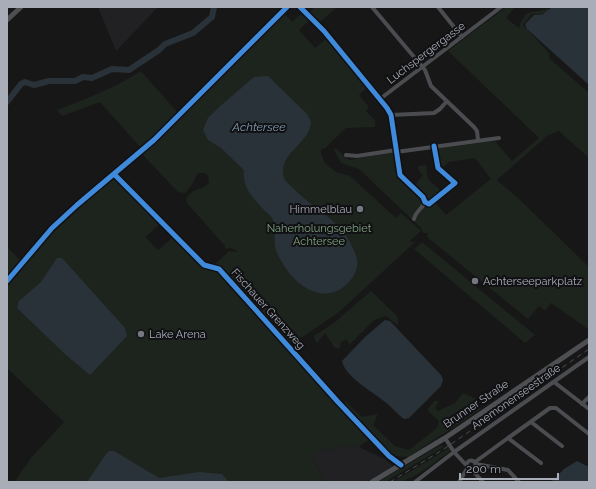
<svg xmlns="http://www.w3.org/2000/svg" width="596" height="489" font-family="Raleway,sans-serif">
<rect width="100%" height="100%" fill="#171717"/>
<!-- built -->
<path fill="#212123" d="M98,7H158L116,51Z
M345,446L359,447L385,459L393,466L366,482H325L311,455L323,450Z"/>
<!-- green -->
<path fill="#1d241e" d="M315,7H337L319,23L310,12Z
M506,7H515L506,18L519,28C525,7 531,15 548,8V12L542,15L532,14L523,25L550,54L549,58L589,93V158L559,131L547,136L497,180L518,198L589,267L588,329L551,303L545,311L539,306L528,319L427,237L428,233H423L421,228L359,169L341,163L334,149L335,148L349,160L393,152L397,175L412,189L423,175L418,170L419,166L426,165L428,179L442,192L433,200L446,215L491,179L475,158L449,162L442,168C438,163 436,154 439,148L495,141L512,161L539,138L448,51Z
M283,12L292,22L302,13L309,21L299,30L315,48L327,38L358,75L359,79L366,88L359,95L369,107L366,111L375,120V127L346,128L325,148L321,149V154L325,163L336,172L350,176L396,218L401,213L421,231L409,242H415L339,312L295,342L288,343L215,264L229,251L238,252L231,248L225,249V246L187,203L186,199C193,187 202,191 209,183L208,176L205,173H198L191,186L185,193L178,192L143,155L139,154Z
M141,71L178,113L142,149L100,102L62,116L57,110C86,99 115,88 141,71Z
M114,176L160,224L145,237L158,250L173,237L206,269H218L292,354L371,438L359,447L345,446L323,450L311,455L325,482H14L31,458L64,422L7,368V282L51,232L82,203Z
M422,242L535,335L525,343L414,249Z
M7,247L22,262L7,279Z
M371,291L398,317V325L386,316L374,320L349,345L347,339L340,343L341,346L338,349L334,347L325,333L317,343L315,341L314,336L334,323Z
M463,393L476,399L481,409L408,457L394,456L346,408L345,401L362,417L378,414L373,425L395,446L409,450L437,428L439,421L427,410L434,401H439L435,408L438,411L455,403Z
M439,446H445L385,482H378Z
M449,448L450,451C433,463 413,482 393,482Z"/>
<!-- water -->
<path fill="#2a3239" d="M552,7H589V85L527,29L525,24L534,15H542Z
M268,76L307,114L311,122C310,143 280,152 283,175C284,180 288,184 292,187C313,210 343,220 354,251C356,255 358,261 357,266C356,276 346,287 337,291C309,302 285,273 276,250C273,241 277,228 273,220C272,216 267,213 265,211C253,197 242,189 244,170L221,148L208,140L203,130L208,118L218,108L254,77Z
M57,258H62L125,328L127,336L90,375L66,355L17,308L19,301L41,282Z
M385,320L390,321L441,375L443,380L441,386L409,418L404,419C397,414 392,407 385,402C372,391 346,378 342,361L365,337Z
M109,451H114L159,478L199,472L222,474L229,482H87L106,454Z
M577,461L589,467V482H551L564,469Z"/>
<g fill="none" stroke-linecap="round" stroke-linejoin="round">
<!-- river -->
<path stroke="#2a3239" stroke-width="6" d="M7,102L21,84L25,82L34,85L49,81H75L83,77L92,78L112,69L129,70L159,50L165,44L193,33L212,17L214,7"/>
<!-- minor -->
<path stroke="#4b4c50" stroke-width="4" d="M300,7L324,31L387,108L391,115L400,175L423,197L425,202L429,204L455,183L438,168L434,146
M372,7L425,70L431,86L474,127L477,131L478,140
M438,7L462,37
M380,99L501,7
M391,115L434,113L440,109L447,101
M396,152L499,138
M346,155L357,156L396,150
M114,174L204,265L219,269L338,402L389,456L401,465
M414,219C415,212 423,208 425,202
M554,382L589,409
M582,404L589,397
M531,422L562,446
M445,438L454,452L467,466
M466.5 465a4.5 4.5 0 1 1 9 0a4.5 4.5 0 1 1-9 0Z
M475,462L508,438
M541,463L508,438L550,408H556L589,434
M476,464L508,470L519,482
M471,469L483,482
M415,482L454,452L589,357
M459,482L468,467"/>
<!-- major -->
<path stroke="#4d4f52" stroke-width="5" d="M7,20L21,7
M372,482L445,438L589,340"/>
<!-- rail -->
<path stroke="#4b4c4f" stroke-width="1" stroke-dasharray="5 4" stroke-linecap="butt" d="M390,482L444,449L589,349"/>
<!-- cycleway casing -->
<g stroke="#111113" stroke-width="8">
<path id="cycleway" d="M300,7L324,31L387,108L391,115L400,175L423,197L425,202L429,204L455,183L438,168L434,146
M114,174L204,265L219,269L338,402L389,456L401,465
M7,281L52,228L77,205L154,140L287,7"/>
</g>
<!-- cycleway -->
<use href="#cycleway" stroke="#408adc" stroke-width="5"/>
</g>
<!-- markers -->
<g fill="#757880" stroke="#111113" stroke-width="1.5">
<circle cx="360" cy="209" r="4"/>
<circle cx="475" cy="281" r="4"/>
<circle cx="141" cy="334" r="4"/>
</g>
<g text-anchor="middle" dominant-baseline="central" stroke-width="4" stroke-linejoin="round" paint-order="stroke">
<!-- street labels -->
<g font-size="11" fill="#a8adb8" stroke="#111113">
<text transform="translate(426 53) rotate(-37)">Luchspergergasse</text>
<text transform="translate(268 309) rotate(48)">Fischauer Grenzweg</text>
<text transform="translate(516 397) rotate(-35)">Anemonenseestraße</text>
<text transform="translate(476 404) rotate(-34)">Brunner Straße</text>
</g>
<!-- poi labels -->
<g font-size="11" fill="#a8adb8" stroke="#111113" text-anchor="start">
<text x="352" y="209" text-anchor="end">Himmelblau</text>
<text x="483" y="281">Achterseeparkplatz</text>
<text x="149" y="334">Lake Arena</text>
</g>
<!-- park labels -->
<g font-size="11" fill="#7fa381" stroke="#111113">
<text x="319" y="228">Naherholungsgebiet<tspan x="319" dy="13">Achtersee</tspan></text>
</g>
<!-- water labels -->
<g font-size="12" font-style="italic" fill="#7f9bb3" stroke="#111113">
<text x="259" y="127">Achtersee</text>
</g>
</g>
<!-- border -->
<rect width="596" height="489" fill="none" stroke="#a8adb8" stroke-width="16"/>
<!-- scale -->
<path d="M460 473v6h98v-6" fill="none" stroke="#a8adb8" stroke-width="2"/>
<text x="466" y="473" font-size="12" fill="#a8adb8" stroke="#111113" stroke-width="3" paint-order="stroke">200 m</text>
</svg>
